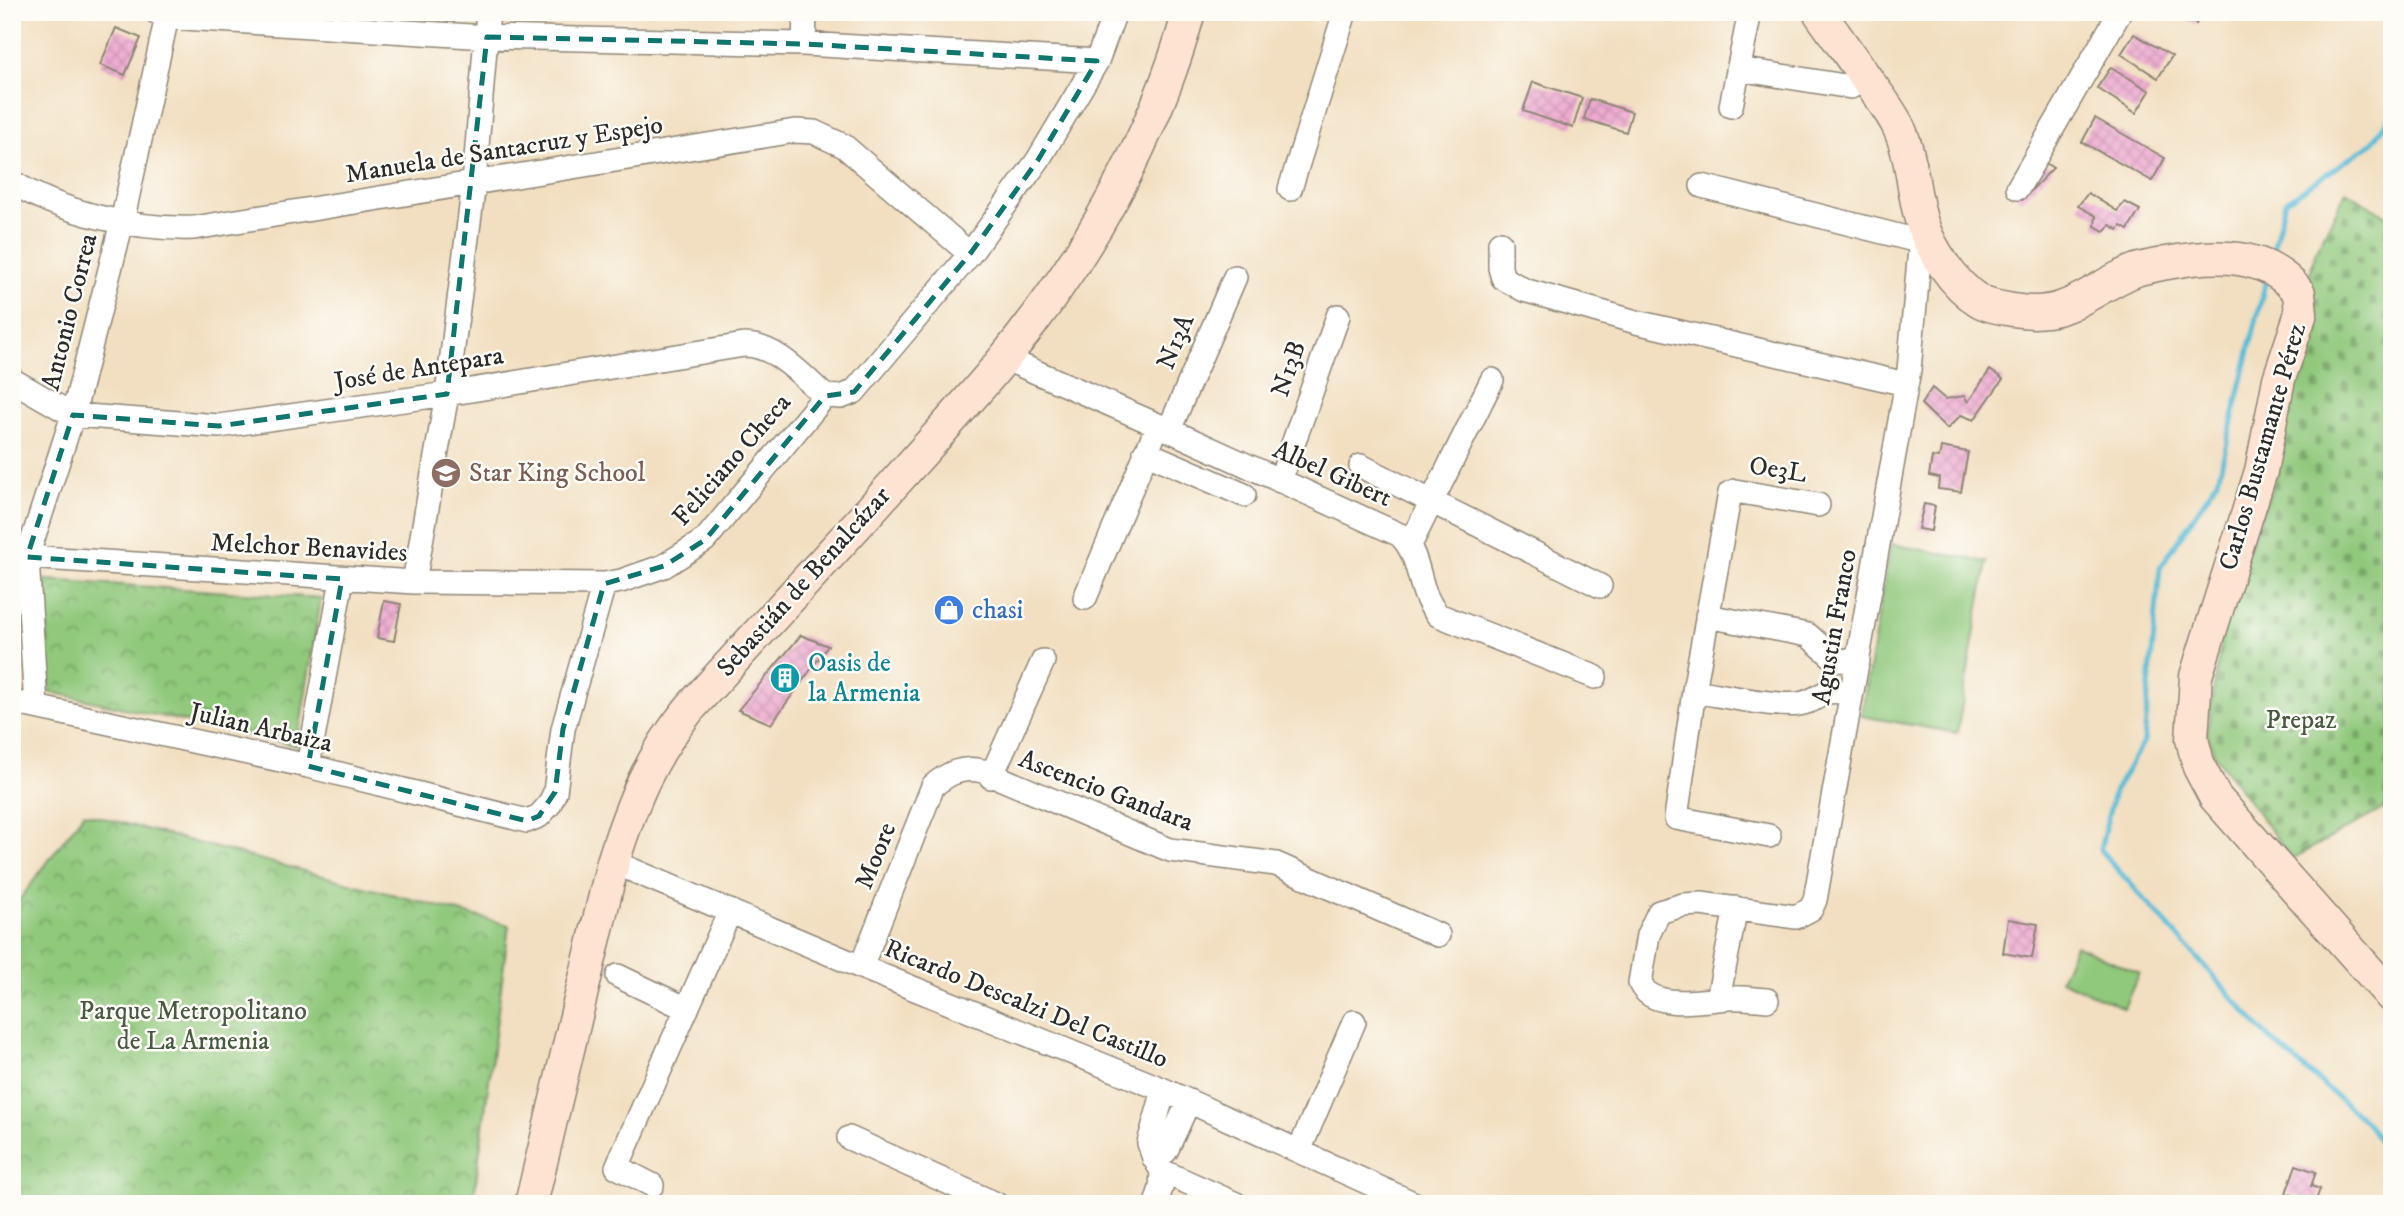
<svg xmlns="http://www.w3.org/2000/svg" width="2404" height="1216" font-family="'IM FELL DW Pica',serif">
<defs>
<pattern id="cemetery-stones" width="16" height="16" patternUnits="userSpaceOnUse" patternTransform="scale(1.75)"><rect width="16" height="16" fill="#90c87b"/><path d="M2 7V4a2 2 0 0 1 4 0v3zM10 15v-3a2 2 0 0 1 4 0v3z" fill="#76a365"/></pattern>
<pattern id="park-crowns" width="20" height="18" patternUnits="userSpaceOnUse" patternTransform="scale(1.75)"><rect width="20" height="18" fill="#90c87b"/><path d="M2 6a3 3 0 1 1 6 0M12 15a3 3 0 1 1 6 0" fill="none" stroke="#76a365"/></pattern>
<pattern id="building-cross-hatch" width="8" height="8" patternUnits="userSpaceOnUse" patternTransform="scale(1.75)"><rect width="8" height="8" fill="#edaacf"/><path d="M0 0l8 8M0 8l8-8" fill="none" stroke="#cb92b2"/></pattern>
</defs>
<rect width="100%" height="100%" fill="#fdfcf7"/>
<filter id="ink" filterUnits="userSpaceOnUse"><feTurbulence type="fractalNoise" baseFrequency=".0143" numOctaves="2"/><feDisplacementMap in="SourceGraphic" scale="14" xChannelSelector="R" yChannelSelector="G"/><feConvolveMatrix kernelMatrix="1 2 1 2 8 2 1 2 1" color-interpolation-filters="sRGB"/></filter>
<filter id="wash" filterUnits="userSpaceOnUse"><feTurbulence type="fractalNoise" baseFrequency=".00686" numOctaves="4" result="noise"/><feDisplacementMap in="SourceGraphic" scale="28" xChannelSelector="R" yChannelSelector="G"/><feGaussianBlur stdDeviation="1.57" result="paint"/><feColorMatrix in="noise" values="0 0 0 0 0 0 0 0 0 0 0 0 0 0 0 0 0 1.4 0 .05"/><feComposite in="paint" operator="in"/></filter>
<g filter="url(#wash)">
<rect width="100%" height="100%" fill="#f2dfc1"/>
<!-- grass -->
<path fill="#90c87b" stroke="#5e7a53" stroke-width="2" d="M1891,544L1987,562L1957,733L1861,716Z
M2075,945L2139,973L2124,1008L2060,980Z"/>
<!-- cemetery -->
<path fill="url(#cemetery-stones)" stroke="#5e7a53" stroke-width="2" d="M2346,191L2392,219V804L2292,859L2214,754L2207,733L2226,608L2278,472L2295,336L2315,253Z"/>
<!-- park -->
<path fill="url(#park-crowns)" stroke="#5e7a53" stroke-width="2" d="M45,580L321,598L297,746L50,692Z
M84,813L509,925L473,1204H12V910Z"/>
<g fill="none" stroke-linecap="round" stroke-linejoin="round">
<!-- stream -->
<path stroke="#58bbd6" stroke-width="5" d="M2271,257L2285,202L2372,143L2392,115
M2266,280L2218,480L2160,568L2144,741L2114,792L2100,850L2269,1038L2366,1122L2392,1159"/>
</g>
<g id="blocks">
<!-- building -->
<path fill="url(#building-cross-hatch)" d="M2175,12H2202L2196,24Z
M116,28L141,38L125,75L100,65Z
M2134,34L2172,56L2158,78L2121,54Z
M2111,67L2150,91L2136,113L2097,88Z
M1533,82L1582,98L1573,128L1523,111Z
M1590,99L1632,112L1626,132L1584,119Z
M2095,118L2165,158L2152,181L2082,142Z
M2041,160L2053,168L2022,200L2016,196Z
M2088,193L2117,211L2125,202L2140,210L2128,230L2121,226L2118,230L2110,225L2104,231L2095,226L2096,216L2078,206Z
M1990,370L2003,379L1974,420L1961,415L1947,429L1921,404L1932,388L1945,399L1964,396L1968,402Z
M1941,447L1968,452L1961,492L1938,489L1939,478L1929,476L1932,457L1939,458Z
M1924,504L1935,506L1931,531L1918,529Z
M384,601L401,604L394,641L377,638Z
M801,635L828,646L771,724L738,710Z
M2008,919L2038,924L2032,958L2003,953Z
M2296,1165L2316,1172L2311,1186L2320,1189L2315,1203L2286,1193Z"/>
</g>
</g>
<g filter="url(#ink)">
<use href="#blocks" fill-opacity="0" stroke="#8e8576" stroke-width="2"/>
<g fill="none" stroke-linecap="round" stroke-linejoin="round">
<!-- street casing -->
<g stroke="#8e8576" stroke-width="26">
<path id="street" d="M156,12L167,17L487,37L804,44L1097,61
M804,44L805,12
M1738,69L1851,87
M1731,106L1750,12
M12,182C61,213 137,230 194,228L795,131L814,132L844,146L970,254
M1702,186L1922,242
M2018,188L2120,12
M1290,189L1345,12
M1500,243V268L1503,278L1524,290L1636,322L1906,384
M1004,358L1169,430L1400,535C1424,559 1415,590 1438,615L1595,677
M12,380L73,415L219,426L447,394L744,345C776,345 802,376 825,396
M1169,430L1235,277
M1145,452L1244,495
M1361,466L1600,586
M1280,481L1338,316
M1410,545L1492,380
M12,552L27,557L414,582L604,584L621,581L664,566L705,540L825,396L841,397L854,392L970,254L1038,160L1097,61L1115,12
M414,582L447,394L474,183L488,12
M1085,598L1158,425
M1707,616L1808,635L1836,660L1858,661
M1694,691C1721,695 1774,707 1799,704C1824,700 1818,686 1851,694
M12,702L308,766L527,821L539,816L549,805L555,792L563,729L604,584
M36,707L27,557L73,415L122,222L168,12
M308,766L342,579
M991,777L1043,661
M1769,836L1676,818L1694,691L1730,493L1735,491L1818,505
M613,862L861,967L1164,1090L1415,1204
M861,967L933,786C948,773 963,766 983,771L1170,850L1276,864L1438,935
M618,976L687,1009
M1718,999L1736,908
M1767,1000C1754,999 1740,997 1728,998C1703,1000 1652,1011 1640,983L1648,935L1659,912L1683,905L1701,904L1796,917L1811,909L1815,900L1909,370L1922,227
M849,1138L996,1204
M1299,1151L1354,1022
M1154,1158L1166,1151L1189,1101
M1162,1171L1236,1204
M652,1185L617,1167L730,911
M1156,1204L1161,1188L1162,1171L1154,1158L1149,1143L1164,1090"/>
</g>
<!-- secondary casing -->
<g stroke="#8e8576" stroke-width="35">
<path id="secondary" d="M1819,12C1835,35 1852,58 1868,81C1879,96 1890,110 1898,126C1913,157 1912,191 1922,223C1931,250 1954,285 1978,300C1987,306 2002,308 2013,310C2070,320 2088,289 2136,270C2146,267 2157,265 2167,263C2213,254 2267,251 2299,293L2301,313L2279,379L2261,471L2196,676L2192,739L2199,767L2215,797L2392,997
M531,1204L613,862C632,802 650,757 690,708C752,640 814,572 876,504C918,456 962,410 1002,361C1086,259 1154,139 1189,12"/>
</g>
<!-- street -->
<use href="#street" stroke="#fff" stroke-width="23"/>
<!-- secondary -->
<use href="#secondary" stroke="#fee3d2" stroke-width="32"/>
</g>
</g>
<!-- marked area -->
<path fill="none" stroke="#0f766e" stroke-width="5" stroke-dasharray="14 9" stroke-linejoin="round" d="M487,37L804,44L1097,61L1038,160L970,254L854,392L825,396L705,540L664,566L604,584L563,729L555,792L539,816L527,821L308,766L342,579L27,557L73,415L219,426L447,394Z"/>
<!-- icons -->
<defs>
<g id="school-disc" transform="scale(1.575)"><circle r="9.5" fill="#8d6e63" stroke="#fdfcf7"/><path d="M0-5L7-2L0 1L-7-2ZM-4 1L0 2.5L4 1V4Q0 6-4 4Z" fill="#fff"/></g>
<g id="shop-disc" transform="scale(1.575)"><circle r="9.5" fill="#3f7fe0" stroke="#fdfcf7"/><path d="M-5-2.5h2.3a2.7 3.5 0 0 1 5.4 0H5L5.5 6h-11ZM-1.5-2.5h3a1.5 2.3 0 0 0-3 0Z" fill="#fff"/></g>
<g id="building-disc" transform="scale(1.575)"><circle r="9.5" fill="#0f9aa8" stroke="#fdfcf7"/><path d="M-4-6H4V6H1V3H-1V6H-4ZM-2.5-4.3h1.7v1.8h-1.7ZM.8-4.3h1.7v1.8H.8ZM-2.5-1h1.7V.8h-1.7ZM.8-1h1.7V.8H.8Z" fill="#fff"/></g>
</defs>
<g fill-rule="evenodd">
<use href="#school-disc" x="446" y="473"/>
<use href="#shop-disc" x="949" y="610"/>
<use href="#building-disc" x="785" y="678"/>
</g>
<g text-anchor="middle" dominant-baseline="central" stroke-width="5" stroke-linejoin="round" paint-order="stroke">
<!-- street labels -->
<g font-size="26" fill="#2b2b2b" stroke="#fdfcf7">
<text transform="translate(504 150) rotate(-9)">Manuela de Santacruz y Espejo</text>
<text transform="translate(70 312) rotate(-76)">Antonio Correa</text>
<text transform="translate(1176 342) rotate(-67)">N13A</text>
<text transform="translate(419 369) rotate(-9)">José de Antepara</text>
<text transform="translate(1289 369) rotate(-71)">N13B</text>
<text transform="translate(2263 447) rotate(-74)">Carlos Bustamante Pérez</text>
<text transform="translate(732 460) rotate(-49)">Feliciano Checa</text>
<text transform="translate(1778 470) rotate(9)">Oe3L</text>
<text transform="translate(1332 474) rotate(24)">Albel Gibert</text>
<text transform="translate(309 548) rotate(3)">Melchor Benavides</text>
<text transform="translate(804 582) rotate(-48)">Sebastián de Benalcázar</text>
<text transform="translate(1835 627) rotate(-80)">Agustin Franco</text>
<text transform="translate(261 728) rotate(13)">Julian Arbaiza</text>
<text transform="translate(1106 791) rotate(21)">Ascencio Gandara</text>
<text transform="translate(876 856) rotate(-68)">Moore</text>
<text transform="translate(1026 1004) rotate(22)">Ricardo Descalzi Del Castillo</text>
</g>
<!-- education labels -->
<g font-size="26" fill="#785e54" stroke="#fdfcf7" text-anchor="start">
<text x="469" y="473">Star King School</text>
</g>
<!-- shop labels -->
<g font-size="26" fill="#366cbe" stroke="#fdfcf7" text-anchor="start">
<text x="972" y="610">chasi</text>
</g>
<!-- culture labels -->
<g font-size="26" fill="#0d838f" stroke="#fdfcf7" text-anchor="start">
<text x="808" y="663">Oasis de<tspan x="808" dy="30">la Armenia</tspan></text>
</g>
<!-- park labels -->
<g font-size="26" fill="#495a43" stroke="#fdfcf7">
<text x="2301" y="720">Prepaz</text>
<text x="193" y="1011">Parque Metropolitano<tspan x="193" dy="30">de La Armenia</tspan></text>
</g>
</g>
<!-- margin -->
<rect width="2404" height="1216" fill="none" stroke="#fdfcf7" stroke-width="42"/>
</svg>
